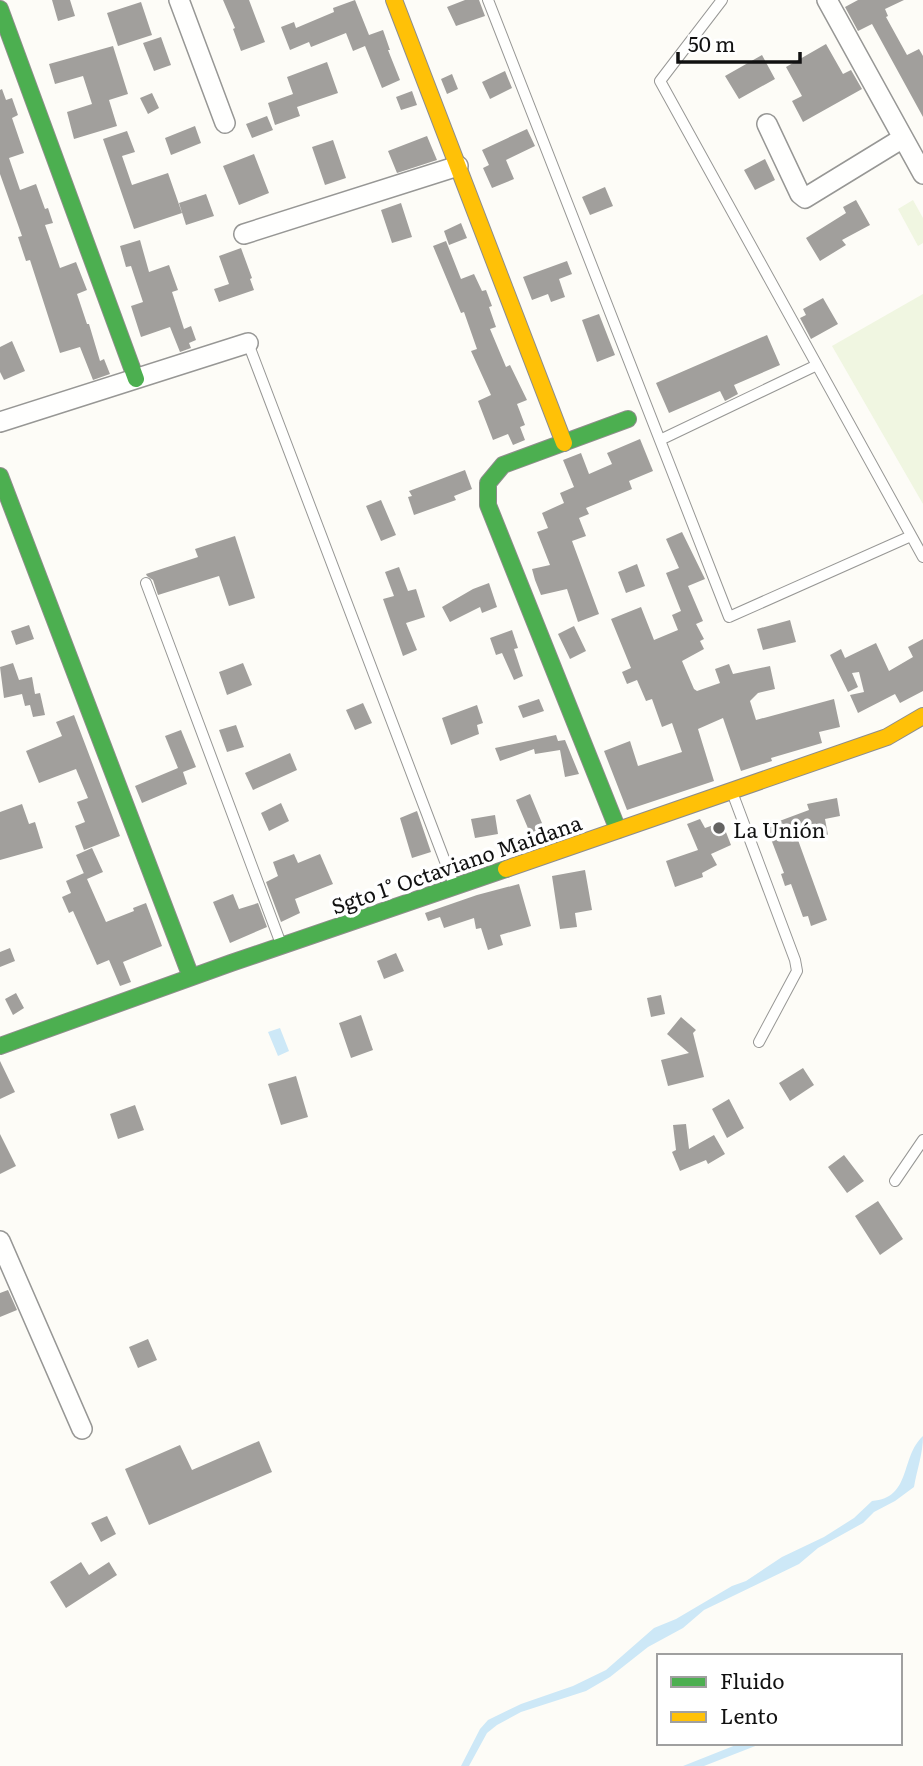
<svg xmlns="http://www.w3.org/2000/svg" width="923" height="1766" font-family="Literata,serif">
<rect width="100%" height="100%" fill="#fdfcf7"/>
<!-- pitch -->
<path fill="#f0f6e1" d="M913,200L923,218V243L918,246L898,209Z
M923,294V504L832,346Z"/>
<!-- water -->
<path fill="#cde8f7" d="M280,1028L289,1051L278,1056L268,1032Z
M923,1436C923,1454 917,1469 914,1487L895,1501L874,1512L863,1523L818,1548L799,1564L704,1610L683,1628L648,1647L610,1677L586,1691L521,1712L497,1725L487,1733L469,1766H461L480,1729L488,1720L521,1704L573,1686L606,1670L654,1628L676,1619L732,1586L746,1581L782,1557L824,1537L854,1518L872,1501C912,1498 900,1457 923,1436Z
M741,1743H763L704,1766H683Z"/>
<!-- building -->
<path fill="#a19f9c" d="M52,0H70L75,16L58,21Z
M223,0H249L265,42L241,51L233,29L235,28Z
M355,0L369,35L383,30L390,50H388L400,80L382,88L365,46L353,51L346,33L311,47L309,42L290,50L281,27L294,22L296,28L334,12L333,8Z
M465,0H479L485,16L456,26L447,7Z
M858,0H904L885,9L888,16L886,17L907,55L919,49L923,56V117L872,24L858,31L845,7Z
M141,2L152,35L118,46L107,13Z
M161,37L171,65L154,71L143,43Z
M826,44L843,74L851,70L862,89L803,122L792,101L802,96L786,67Z
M113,46L128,94L109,100L117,126L74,139L67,112L92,104L83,76L55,84L49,64Z
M762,55L775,79L739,99L725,76Z
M327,62L338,93L297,107L300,116L275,125L268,103L293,94L287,77Z
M505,71L512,88L490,99L482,82Z
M452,74L458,89L447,94L441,79Z
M2,89L6,100L12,98L18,115L12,118L24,153L9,158L20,190L36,184L45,209L48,208L53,223L45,225L60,268L76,262L87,290L77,294L87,324H89L100,361L104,359L110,374L93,380L80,347L60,353L30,260L26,261L18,237L22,236L0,174V90Z
M412,91L417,105L401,110L396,97Z
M152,93L159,108L148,114L140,98Z
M267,116L273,130L252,138L246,124Z
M195,126L201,143L171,155L165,138Z
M527,129L535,146L506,160L514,179L492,188L483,168L489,165L482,150Z
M127,131L135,152L122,156L132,185L168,173L182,213L134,229L103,139Z
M427,136L437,160L397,173L388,151Z
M333,140L346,178L325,185L312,147Z
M254,154L269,193L239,205L223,166Z
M765,159L775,180L755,190L744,170Z
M605,187L613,206L590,215L582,197Z
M206,194L214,216L186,225L179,203Z
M856,200L870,225L842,240L846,245L820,261L806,238L846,213L843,207Z
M401,203L412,237L392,243L381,210Z
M461,223L467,238L449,245L444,231Z
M140,240L149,272L169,265L178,290L172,292L184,329L191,326L196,340L189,343L191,348L180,352L170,327L141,337L131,306L143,302L131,266L126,267L120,246Z
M446,241L461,279L474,274L482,291L486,290L492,306L489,307L496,327L490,329L506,367L510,365L527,400L517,404L525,425L520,427L525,440L513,445L508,434L493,440L478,401L491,395L471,351L477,349L464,312L461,313L433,246Z
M241,248L252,278L250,279L254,290L219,302L214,289L229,284L219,256Z
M567,261L572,274L559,279L565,297L551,302L548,294L532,300L523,277Z
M823,298L838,324L811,339L800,318L806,315L803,309Z
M599,314L615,355L597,362L582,320Z
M767,335L780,365L734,385L738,394L725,401L720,391L669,413L656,383Z
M12,341L25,371L4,380L0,372V347Z
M640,439L653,471L629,481L632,489L586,508L589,514L579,518L586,536L572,541L599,614L578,622L567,589L541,595L535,580L532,569L550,565L537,532L548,528L542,513L564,503L560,493L574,487L563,460L581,453L589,474L612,464L607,453Z
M465,470L472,489L454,496L456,500L414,515L408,497L412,496L409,491Z
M381,500L396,535L381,541L366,506Z
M682,532L705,579L688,586L703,621L696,624L704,639L700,641L704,649L682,661L694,689L697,691L720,683L715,669L729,664L733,674L770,666L775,689L758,693L750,701L756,720L834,699L840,727L819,732L822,743L771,758L772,761L741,771L723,718L698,729L714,781L627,810L604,751L630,741L638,766L682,752L672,723L662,727L652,699L646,701L637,680L627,684L622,672L631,668L611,619L641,607L654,640L678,630L672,615L681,611L666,573L679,568L666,539Z
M235,536L255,598L229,606L219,576L158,595L153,580L147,576L146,574L198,557L195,549Z
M637,564L645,586L626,593L618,572Z
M399,567L408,591L416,589L425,617L406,623L417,650L403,656L383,599L394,596L385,572Z
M489,583L497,607L482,613L480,607L450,622L442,607L473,589Z
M790,620L796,642L763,650L757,629Z
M29,625L34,639L16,645L11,631Z
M574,626L586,651L570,659L558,634Z
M512,630L518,648L514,649L523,676L514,680L502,653L496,655L490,638Z
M923,639V691L900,703L895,694L858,713L850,695L864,692L859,672L852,673L858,687L848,692L830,655L841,649L845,658L876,643L889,671L913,657L908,647Z
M13,663L19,680L32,677L35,694L40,693L45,715L33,717L30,705L25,706L22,694L4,698L0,667Z
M243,663L252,685L227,695L219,672Z
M539,699L544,711L523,718L518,706Z
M363,703L372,723L355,730L346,710Z
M477,705L483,723L477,725L479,734L451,745L442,718Z
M74,715L120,836L84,850L75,826L85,822L77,802L88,798L76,769L39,783L26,751L62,736L56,722Z
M236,725L244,747L227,752L219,730Z
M181,730L196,767L183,772L187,784L142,803L135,786L178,768L165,736Z
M556,735L558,741L565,740L579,774L565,777L560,750L535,754L534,749L500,761L495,748Z
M290,753L297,770L253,790L245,773Z
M530,794L544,828L530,833L516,800Z
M837,798L840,816L825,819L828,835L798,840L827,920L811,926L808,916L803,917L791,884L785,886L781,874L784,873L766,826L809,810L807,804Z
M281,803L289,821L269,831L261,813Z
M22,804L29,824L35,822L43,848L0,860V812Z
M417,811L431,852L412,858L400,818Z
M495,815L498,834L475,838L471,819Z
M700,819L705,828L722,822L731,845L711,854L717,865L702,873L703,877L675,887L666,861L698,850L687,824Z
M92,848L103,872L87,879L106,922L134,911L133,908L146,903L162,946L123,962L131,982L120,986L109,960L97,965L73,911L69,913L62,897L71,893L66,881L84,873L85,876L76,855Z
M294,854L298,863L320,854L333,884L295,899L300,913L281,922L266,882L278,876L273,862Z
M585,870L592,910L575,913L577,927L560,929L552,876Z
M519,884L531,926L500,935L503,945L488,950L481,928L476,929L474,918L444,928L440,917L428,921L425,913L477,895Z
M233,894L239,909L258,903L267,927L230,943L213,902Z
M10,948L15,961L0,967V952Z
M396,953L404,971L384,979L377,961Z
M16,993L24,1008L13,1015L5,999Z
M661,995L665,1014L651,1017L647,998Z
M361,1015L373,1050L351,1058L339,1023Z
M681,1017L696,1030L693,1033L704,1077L668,1086L661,1060L689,1053L667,1034Z
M0,1061L15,1092L0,1099Z
M803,1068L814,1085L790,1101L779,1083Z
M296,1076L308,1117L281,1125L268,1084Z
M729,1099L744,1128L727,1138L712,1109Z
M135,1105L144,1130L118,1139L110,1114Z
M686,1124L689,1149L714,1135L725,1154L708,1164L706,1160L680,1171L672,1152L676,1150L673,1125Z
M0,1134L16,1166L0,1174Z
M844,1155L864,1181L847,1193L828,1167Z
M878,1201L903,1239L880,1255L855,1216Z
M8,1290L17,1310L0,1317V1293Z
M148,1339L157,1360L138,1368L129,1347Z
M259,1441L272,1472L149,1525L125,1469L180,1445L192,1470Z
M107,1516L116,1534L101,1542L91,1523Z
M81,1562L89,1575L109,1562L117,1575L66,1608L50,1582Z"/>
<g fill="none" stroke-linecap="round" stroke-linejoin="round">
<!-- lane casing -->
<g stroke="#979795" stroke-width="12">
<path id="lane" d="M488,0L729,617L911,536
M722,0L660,81L923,557
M248,343L454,885
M660,440L817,365
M146,583L281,944
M732,792L795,960L797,971L759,1042
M895,1181L923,1140"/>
</g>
<!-- street casing -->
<g stroke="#979795" stroke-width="22">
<path id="street" d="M179,0L225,123
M827,0L923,174
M767,124L800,194L805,198L903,138
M244,234L458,166
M0,422L248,343
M0,1241L82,1429"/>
</g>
<!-- fast casing -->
<g stroke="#8e8d8b" stroke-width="18">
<path id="fast" d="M0,9L136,379
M0,476L191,977
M618,830L488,505V483L503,465L628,419
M0,1046L231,963L506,869"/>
</g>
<!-- slow casing -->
<g stroke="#8e8d8b" stroke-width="18">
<path id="slow" d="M394,0L564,443
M506,869L887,737L923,716"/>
</g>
<!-- lane -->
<use href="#lane" stroke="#fffffe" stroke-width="10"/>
<!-- street -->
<use href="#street" stroke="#fffffe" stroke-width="19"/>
<!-- fast -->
<use href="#fast" stroke="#4caf50" stroke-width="16"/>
<!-- slow -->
<use href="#slow" stroke="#ffc107" stroke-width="16"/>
</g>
<!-- markers -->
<circle fill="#646362" stroke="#fff" stroke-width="2.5" cx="719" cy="828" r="7"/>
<g text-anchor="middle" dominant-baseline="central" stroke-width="7" stroke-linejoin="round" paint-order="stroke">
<!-- poi labels -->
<g font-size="21" fill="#111" stroke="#fff" text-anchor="start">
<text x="733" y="828">La Unión</text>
</g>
<!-- street labels -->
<g font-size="21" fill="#111" stroke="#fff">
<text transform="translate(456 863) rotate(-19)">Sgto 1° Octaviano Maidana</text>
</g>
</g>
<!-- legend -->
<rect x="657" y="1654" width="245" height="91" fill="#ffffff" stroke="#a0a0a0" stroke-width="2"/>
<rect x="671" y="1677" width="35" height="10" fill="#4caf50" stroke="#a0a0a0" stroke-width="2"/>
<text x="720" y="1689" font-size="21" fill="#111111">Fluido</text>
<rect x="671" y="1712" width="35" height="10" fill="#ffc107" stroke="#a0a0a0" stroke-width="2"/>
<text x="720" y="1724" font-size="21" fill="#111111">Lento</text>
<!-- scale -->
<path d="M678 52v10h122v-10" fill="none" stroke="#111111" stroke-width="3.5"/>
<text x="688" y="52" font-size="21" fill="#111111" stroke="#ffffff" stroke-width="5" paint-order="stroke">50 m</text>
</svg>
